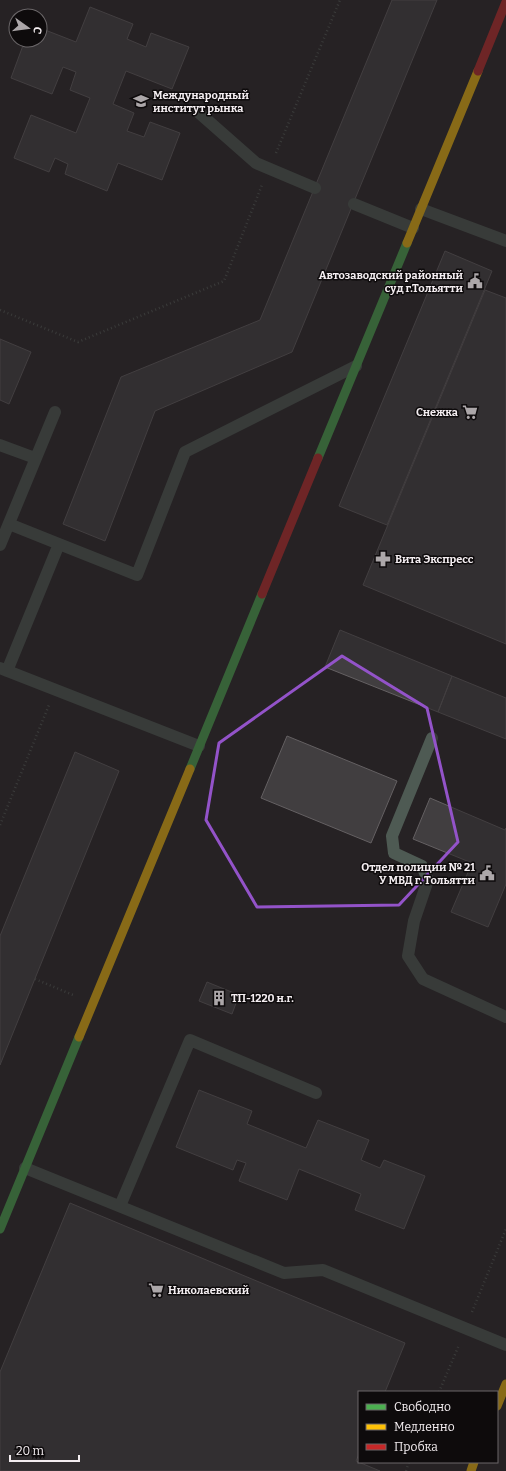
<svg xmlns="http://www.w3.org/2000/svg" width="506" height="1471" font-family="Bitter,serif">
<rect width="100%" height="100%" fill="#262224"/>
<!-- building -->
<path fill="#413e40" stroke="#646062" d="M392,0H437L292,352L155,411L105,541L63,524L121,377L260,320Z
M90,7L133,24L127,39L146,47L151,33L189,47L172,89L126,71L113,104L134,113L127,131L144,137L150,122L180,133L162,180L118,163L107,191L65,174L68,164L55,158L49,172L14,158L31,115L76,133L90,98L70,90L76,72L63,67L52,94L11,78L25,40H40V28L76,42Z
M445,251L492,271L387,525L339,506Z
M485,290L506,298V644L363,585Z
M0,339L31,352L9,404L0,400Z
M340,630L452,676L438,712L325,667Z
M452,676L506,698V739L438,712Z
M287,736L397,781L371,843L261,798Z
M75,752L119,771L0,1065V936Z
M430,798L505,830L506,828V884L488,927L451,912L472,863L413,839Z
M207,982L239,995L232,1014L199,1001Z
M199,1090L252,1111L247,1124L306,1148L318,1120L369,1140L361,1160L380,1168L384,1160L425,1176L404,1229L355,1210L361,1194L299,1169L287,1200L239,1181L246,1163L237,1160L233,1170L176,1147Z
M70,1203L405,1343L385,1392H359V1454L356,1461L380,1471H0V1372Z"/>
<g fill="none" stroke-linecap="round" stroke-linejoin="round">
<!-- path -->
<path stroke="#535955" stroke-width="2.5" stroke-dasharray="1 3" stroke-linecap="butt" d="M276,153L340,0
M0,310L78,342L224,281L262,185
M0,825L49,705
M35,979L73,995
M472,1312L506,1229
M439,1392L459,1345
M406,1471L409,1462"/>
<!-- lane -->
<path stroke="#4e5a53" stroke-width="12" d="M197,111L256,163L315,188
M354,204L413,228
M421,209L506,241
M0,445L35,458
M9,524L59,544
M0,545L55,412
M0,668L199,746
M7,671L59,544L137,575L185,452L356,366
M432,738L392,836L394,853L422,866L428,880L414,921L408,956L423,979L506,1017
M25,1168L284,1273L323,1270L506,1345
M120,1206L190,1040L316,1093"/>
<!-- fast -->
<path stroke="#4caf50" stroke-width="9" d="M318,458L407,243
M190,769L262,594
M0,1229L79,1037"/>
<!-- slow -->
<path stroke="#ffc107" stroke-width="9" d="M407,243L478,71
M79,1037L190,769
M497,1406L506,1384
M471,1471L474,1462"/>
<!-- jam -->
<path stroke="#c62828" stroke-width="9" d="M478,71L506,2
M262,594L318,458"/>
</g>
<!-- marked area -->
<path d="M0 0H506V1471H0ZM342,656L427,708L458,842L399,905L257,907L206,820L219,743Z" fill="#262224" fill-opacity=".55" fill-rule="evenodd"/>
<path fill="none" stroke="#9353c9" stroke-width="3" stroke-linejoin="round" d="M342,656L427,708L458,842L399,905L257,907L206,820L219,743Z"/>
<!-- icons -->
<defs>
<g id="university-bare" transform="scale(1.2)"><path d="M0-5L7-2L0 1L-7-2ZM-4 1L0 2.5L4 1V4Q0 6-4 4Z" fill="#aca7a9" stroke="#0e0b0c" stroke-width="2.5" paint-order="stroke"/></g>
<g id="civic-bare" transform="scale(1.2)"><path d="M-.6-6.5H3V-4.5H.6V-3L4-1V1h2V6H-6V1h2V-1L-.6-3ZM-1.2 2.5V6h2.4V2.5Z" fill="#aca7a9" stroke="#0e0b0c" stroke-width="2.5" paint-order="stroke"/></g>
<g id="supermarket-bare" transform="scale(1.2)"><path d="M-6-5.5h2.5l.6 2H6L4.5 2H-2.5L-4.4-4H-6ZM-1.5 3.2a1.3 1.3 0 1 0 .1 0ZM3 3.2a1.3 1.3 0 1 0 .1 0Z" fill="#aca7a9" stroke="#0e0b0c" stroke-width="2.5" paint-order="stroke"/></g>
<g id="pharmacy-bare" transform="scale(1.2)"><path d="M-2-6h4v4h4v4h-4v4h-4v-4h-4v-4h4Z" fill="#aca7a9" stroke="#0e0b0c" stroke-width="2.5" paint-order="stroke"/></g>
<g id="building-bare" transform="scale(1.2)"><path d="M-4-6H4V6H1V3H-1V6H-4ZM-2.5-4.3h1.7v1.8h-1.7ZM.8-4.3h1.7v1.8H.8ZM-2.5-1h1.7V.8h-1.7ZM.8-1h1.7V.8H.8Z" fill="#aca7a9" stroke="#0e0b0c" stroke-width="2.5" paint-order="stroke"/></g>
</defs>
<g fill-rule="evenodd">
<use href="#university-bare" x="141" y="101"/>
<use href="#civic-bare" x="475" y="281"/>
<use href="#supermarket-bare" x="470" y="412"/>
<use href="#pharmacy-bare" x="383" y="559"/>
<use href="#civic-bare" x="487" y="873"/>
<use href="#building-bare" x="219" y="998"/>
<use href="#supermarket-bare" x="156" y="1290"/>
</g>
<g text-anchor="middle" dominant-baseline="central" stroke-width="3" stroke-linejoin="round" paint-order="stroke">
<!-- poi labels -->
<g font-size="11" font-weight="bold" fill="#f4eef1" stroke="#0e0b0c" text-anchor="start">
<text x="153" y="95">Международный<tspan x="153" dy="13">институт рынка</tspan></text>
<text x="463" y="275" text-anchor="end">Автозаводский районный<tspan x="463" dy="13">суд г.Тольятти</tspan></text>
<text x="458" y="412" text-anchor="end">Снежка</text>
<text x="395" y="559">Вита Экспресс</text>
<text x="475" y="867" text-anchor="end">Отдел полиции № 21<tspan x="475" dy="13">У МВД г. Тольятти</tspan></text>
<text x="231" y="998">ТП-1220 н.г.</text>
<text x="168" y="1290">Николаевский</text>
</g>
</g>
<!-- legend -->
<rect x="358" y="1391" width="140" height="72" fill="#0e0b0c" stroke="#6a6668"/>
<rect x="366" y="1404" width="20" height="6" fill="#4caf50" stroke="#6a6668"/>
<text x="394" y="1411" font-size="12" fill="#f4eef1">Свободно</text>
<rect x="366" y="1424" width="20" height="6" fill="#ffc107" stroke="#6a6668"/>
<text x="394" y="1431" font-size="12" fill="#f4eef1">Медленно</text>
<rect x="366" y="1444" width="20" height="6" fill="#c62828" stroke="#6a6668"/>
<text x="394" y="1451" font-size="12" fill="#f4eef1">Пробка</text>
<!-- north arrow -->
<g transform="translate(28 28) rotate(104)"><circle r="19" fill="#0e0b0c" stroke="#6a6668"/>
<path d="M0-3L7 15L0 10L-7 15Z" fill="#aca7a9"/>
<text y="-6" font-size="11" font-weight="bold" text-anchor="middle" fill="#f4eef1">С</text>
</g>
<!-- scale -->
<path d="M10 1455v6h69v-6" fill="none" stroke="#f4eef1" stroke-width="2"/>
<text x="16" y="1455" font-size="12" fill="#f4eef1" stroke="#0e0b0c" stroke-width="3" paint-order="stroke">20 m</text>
</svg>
